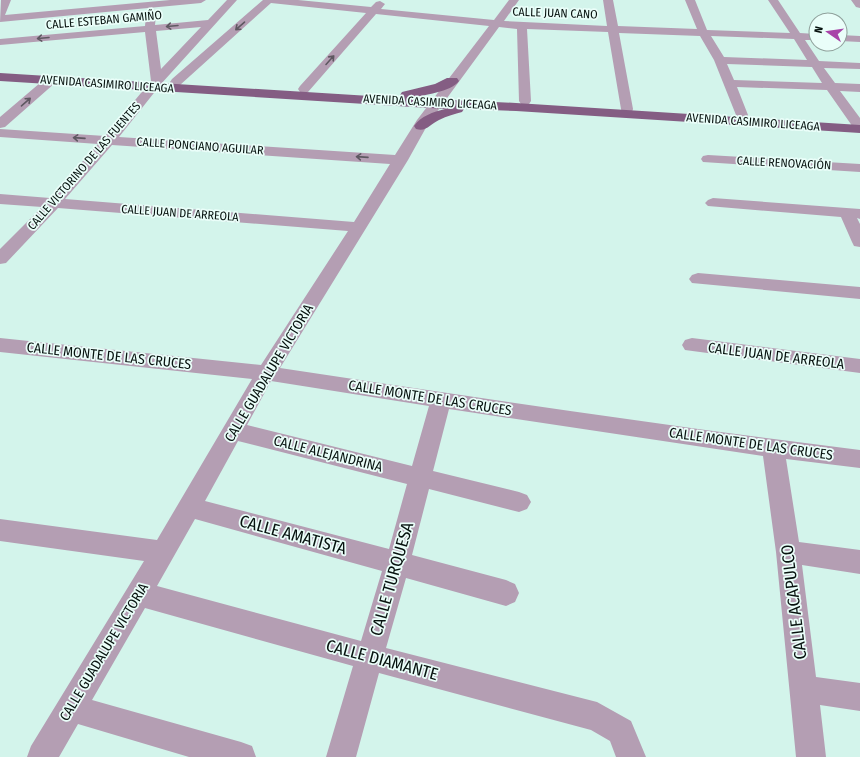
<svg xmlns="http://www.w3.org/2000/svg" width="860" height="757" font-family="'Fira Sans Condensed',sans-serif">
<rect width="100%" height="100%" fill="#d3f4eb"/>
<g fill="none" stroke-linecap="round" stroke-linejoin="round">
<!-- minor -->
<path fill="#b49eb3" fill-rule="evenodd" d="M1,0H11L5,15L170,0H206L201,3L0,22Z
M227,0H237L161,84L119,137L395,155L417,120L489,26L376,14L308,92H300L298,89L300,86L366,13L271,3L180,85H172L170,82L172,79L263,0H298L371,7L376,2L380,1L385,4L381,9L494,20L509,0H519L504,21L607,26L603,0H613L618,26L697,29L685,0H695L707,30L790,33L768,0H778L800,33L816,34V40H805L819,61L860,63V69L824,68L835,83L860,84V92L840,91L860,118V131L855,130L827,90L737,87L748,115L747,118H737L736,115L714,60L700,36L619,33L633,109L632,112H622L621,109L608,32L527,29L531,101L529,104H521L519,101L517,29L499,27L428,124L408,160L280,368C473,397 666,426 860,450V468L786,459L799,542L860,550V574L802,565L816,677L860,683V711L820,705L826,757H796L776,552L763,456L449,409L433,471L519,492L527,495L531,502L527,509L519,512L429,489L412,555L506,580L515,584L519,593L515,602L506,606L406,578L386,648L597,702L631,721L646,757H616L610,741L591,730L379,673L356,757H326L353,666L145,608L92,700L241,742L252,746L256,757H189L78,724L59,757H27L31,746L144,561L0,541V519L157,540L252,379L0,352V338L261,365L348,231L58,208L6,263L0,264V249L42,207L0,204V194L50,198L98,144L0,137V129L105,136L151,81L145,32L0,45V39L145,26L146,15L151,12L156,15L155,25L208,20ZM201,27L161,69L156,31ZM711,36L794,39L807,60L724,57ZM727,64L812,67L822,83L734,80ZM112,145L390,164L354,222L65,199ZM271,381L429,406L412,466L247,425ZM238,441L407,484L389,549L205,501ZM195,519L382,571L361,641L157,586Z
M851,0H860V8L856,7Z
M840,35L860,36V42L840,41Z
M51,76L55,77L57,80L55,83L5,127L0,128V117L47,77Z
M708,155L860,164V172L703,162L701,159L703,156Z
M713,198L860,209V219L857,218L860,224V247L854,246L852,242L841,217L708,206L705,203L708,200Z
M698,273L860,287V299L692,283L689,279L692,275Z
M692,338L860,359V373L685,350L682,345L685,340Z"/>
<!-- major -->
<path fill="#845d83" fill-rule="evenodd" d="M0,73L402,98L400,95L402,92L435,84L447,78H457L459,81C451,92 423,95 410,98L516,103L860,125V133L516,111L464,109L462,112C455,114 447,116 439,120C430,124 427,132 416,129L414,126C421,116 433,112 445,109L0,81Z"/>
</g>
<!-- one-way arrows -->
<defs><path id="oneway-shaft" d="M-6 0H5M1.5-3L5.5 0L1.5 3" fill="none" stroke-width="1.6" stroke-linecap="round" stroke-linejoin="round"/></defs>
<g stroke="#5e5861">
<use href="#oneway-shaft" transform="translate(172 26) rotate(175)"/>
<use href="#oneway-shaft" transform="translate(240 26) rotate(139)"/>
<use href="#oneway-shaft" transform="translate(43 38) rotate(175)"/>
<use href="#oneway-shaft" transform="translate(330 60) rotate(-48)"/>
<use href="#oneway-shaft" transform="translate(26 102) rotate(-41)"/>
<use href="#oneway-shaft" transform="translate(79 138) rotate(-176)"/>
<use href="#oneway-shaft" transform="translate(362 157) rotate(-176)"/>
</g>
<g text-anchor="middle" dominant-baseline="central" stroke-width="3.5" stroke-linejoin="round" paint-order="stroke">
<!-- far-street labels -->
<g font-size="12" fill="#07120f" stroke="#eafef9">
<text transform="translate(555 13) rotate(2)">CALLE JUAN CANO</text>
<text transform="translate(104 20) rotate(-5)">CALLE ESTEBAN GAMIÑO</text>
<text transform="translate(107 84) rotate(4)">AVENIDA CASIMIRO LICEAGA</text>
<text transform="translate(430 102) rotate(3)">AVENIDA CASIMIRO LICEAGA</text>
<text transform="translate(753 122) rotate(4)">AVENIDA CASIMIRO LICEAGA</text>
<text transform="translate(200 146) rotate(4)">CALLE PONCIANO AGUILAR</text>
<text transform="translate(784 163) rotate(3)">CALLE RENOVACIÓN</text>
<text transform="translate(84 166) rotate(-49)">CALLE VICTORINO DE LAS FUENTES</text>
<text transform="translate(180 213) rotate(4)">CALLE JUAN DE ARREOLA</text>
</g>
<!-- street labels -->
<g font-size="14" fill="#07120f" stroke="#eafef9">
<text transform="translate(109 356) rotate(6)">CALLE MONTE DE LAS CRUCES</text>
<text transform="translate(776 356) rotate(7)">CALLE JUAN DE ARREOLA</text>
<text transform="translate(269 373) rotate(-59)">CALLE GUADALUPE VICTORIA</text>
<text transform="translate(430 398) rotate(9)">CALLE MONTE DE LAS CRUCES</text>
<text transform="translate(751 444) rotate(8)">CALLE MONTE DE LAS CRUCES</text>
<text transform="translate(328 454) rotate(14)">CALLE ALEJANDRINA</text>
<text transform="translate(104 652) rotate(-59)">CALLE GUADALUPE VICTORIA</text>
</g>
<!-- near-street labels -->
<g font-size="17" fill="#07120f" stroke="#eafef9">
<text transform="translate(293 535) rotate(15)">CALLE AMATISTA</text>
<text transform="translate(392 579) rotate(-74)">CALLE TURQUESA</text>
<text transform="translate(794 602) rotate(-97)">CALLE ACAPULCO</text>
<text transform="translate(382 660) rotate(15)">CALLE DIAMANTE</text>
</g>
</g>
<!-- north arrow -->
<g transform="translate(828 32) rotate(283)"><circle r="19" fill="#eafef9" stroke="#8fa09b"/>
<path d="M0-3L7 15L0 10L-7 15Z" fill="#a844a9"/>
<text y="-6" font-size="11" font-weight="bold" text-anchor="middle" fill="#07120f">N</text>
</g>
</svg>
